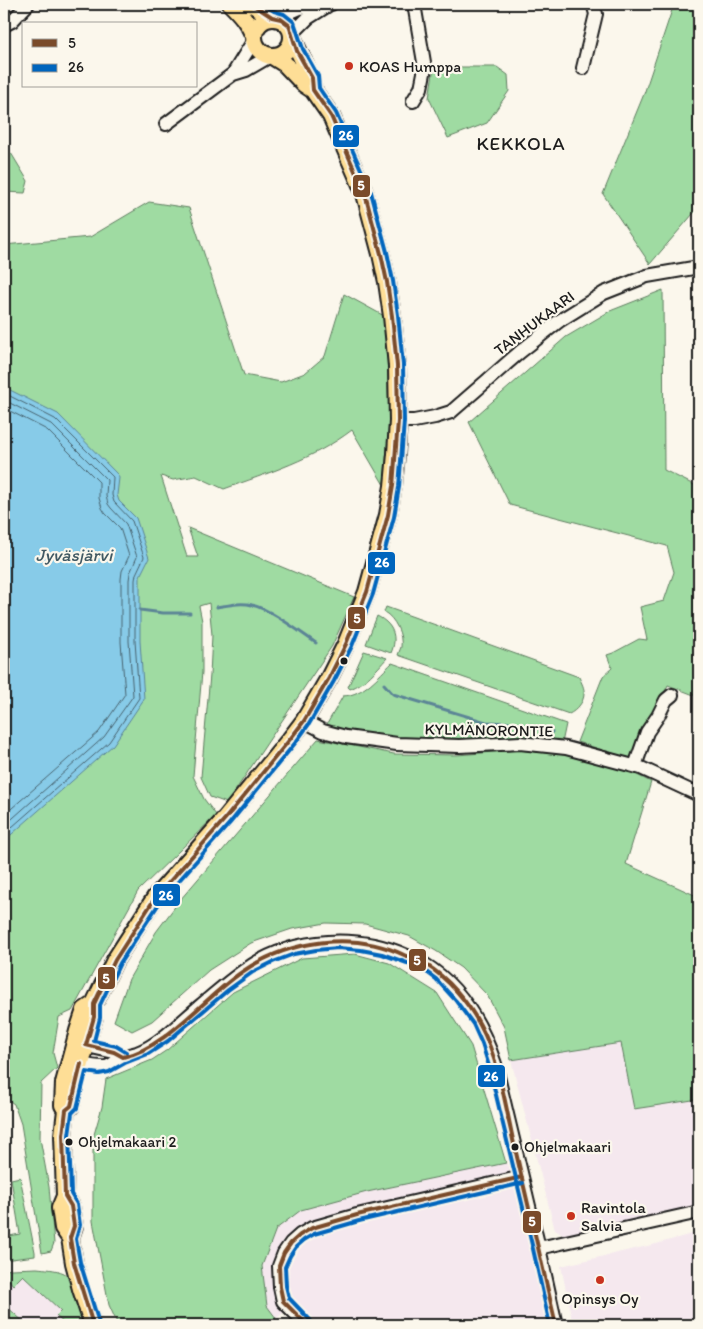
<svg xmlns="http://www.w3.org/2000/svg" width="703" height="1329" font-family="Itim,sans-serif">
<rect width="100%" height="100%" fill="#fbf7ec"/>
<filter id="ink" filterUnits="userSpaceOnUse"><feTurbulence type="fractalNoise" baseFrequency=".02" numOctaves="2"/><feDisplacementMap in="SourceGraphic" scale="10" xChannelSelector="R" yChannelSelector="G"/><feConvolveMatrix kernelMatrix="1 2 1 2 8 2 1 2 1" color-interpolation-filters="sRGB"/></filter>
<g filter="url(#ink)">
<!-- built -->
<path fill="#f5e8ee" d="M621,1043L634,1109L699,1099V1205L563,1235L555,1230L511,1060Z
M506,1163L510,1168L516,1192L520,1197L522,1203L550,1325H314L293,1304L277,1318L283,1325H268L276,1318L267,1306L262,1267L276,1229L301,1210L367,1192Z
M699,1232V1325H573L561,1266L656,1244Z
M37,1268L56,1270L65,1274L89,1325H4V1271L11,1269Z"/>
<!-- green -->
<path fill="#9fdba2" stroke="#5e7c5f" d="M674,4H699V126L698,133H699V207L650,264L603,194L644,94Z
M434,67H497L508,75L509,91L487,123L448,138L429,98Z
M11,153L28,181L25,193L4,192V154Z
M149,202L189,208L244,375L281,382L305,373L325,356L344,294L386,317L389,421L384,485L352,430C314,459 268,473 224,489L196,476L173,480L161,476L187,557H198L188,528L354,597L332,646L227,803L210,797L201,777L210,675L212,635L209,603L199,606L202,621V672L193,776L204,799L216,815L138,891L72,1011L59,1017L53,1053L57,1068L41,1083L40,1138L49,1187L54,1243L51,1251L42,1253L21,1124L14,1104L4,1097V245L90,237Z
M663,290L664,470L696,486H699V697L668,685L632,759L577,742L603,676L612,668L607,655L613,653L639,639L647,640L640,607L664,601L674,572L667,546L510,505L469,422L566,337L610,311Z
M386,607L579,677C581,682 585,688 584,694C584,702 576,711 569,714L398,655C399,652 400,650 401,647C403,635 395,618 384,612Z
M377,616C393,624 398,637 391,653L366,644Z
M364,651L387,658C376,670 366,683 350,689L348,687Z
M392,663L566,724L562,743L459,741L396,739L347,732L327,724L343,696C364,695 378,676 392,663Z
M318,739L394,754L457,755L519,750L566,755L633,773L651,782L626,864L699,897V1099L634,1109L621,1043L511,1060L504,1027L487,995L461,968L436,951L409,936L365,924L326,923L292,929L251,943L209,970L152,1021L132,1031L114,1021L129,979L156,932L180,900Z
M355,954L389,963L437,993L471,1046L506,1163L367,1192L301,1210L276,1229L262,1266L267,1306L276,1318L268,1325H118L109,1305L93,1221V1138L102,1107L106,1079L152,1060L167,1050L233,992L302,958Z
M20,1177L35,1252V1256L4,1260V1237L20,1234L11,1179Z
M37,1268C45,1269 55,1269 64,1273C76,1279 84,1312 89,1325H66L56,1316L61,1311L23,1275L13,1285C9,1280 5,1277 7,1270L11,1269Z
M4,1304L27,1325H12L4,1317Z"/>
<!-- water -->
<path fill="#87cbe8" stroke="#5c8596" d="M4,387L58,414L118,475L119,478L117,495L119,501L136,518L149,558L140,576V641L144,699L113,745L4,841Z"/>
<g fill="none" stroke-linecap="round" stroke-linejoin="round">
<!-- shore -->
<path stroke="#47626e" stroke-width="1" d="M4,393L55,419L113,477L112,495L114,502L132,521L144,557L136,574L135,580V641L139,698L109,742L4,834
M4,400L51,424L107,480L106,496L108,504L111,508L126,524L137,557L130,573L129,580V641L133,696L104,737L4,826
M4,408L47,430L99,482V498L102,508L105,513L120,528L129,556L122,571L121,579V642L125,694L99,732L4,815"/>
<!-- stream -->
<path stroke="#5c8596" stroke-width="3" d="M217,607C229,605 241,602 252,605C270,609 300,632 316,643
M140,610L163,613H190
M384,684L393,694L486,722L513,723L552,732"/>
<!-- minor casing -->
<g stroke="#1c1c1c" stroke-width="16">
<path id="minor" d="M277,18L300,8L331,4
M4,25L12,21L28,4
M292,34L308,18L327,6
M583,68L596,14L593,4
M233,74L254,40
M413,101L421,88L425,68L414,4
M166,124L233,74L246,70L270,56
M398,421H414L435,417L451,412L520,352L559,321L604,293L647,276L699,267
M304,721L323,731L346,737L397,744L459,746L520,743L566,748L641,768L699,795
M635,766L647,732L658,716L666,700L672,695
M78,1044L114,1052L123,1057
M73,1062C83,1064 95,1068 106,1067C114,1065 119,1058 126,1056C129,1055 133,1054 137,1053C159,1045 182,1021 200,1006C217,992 233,977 251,966C296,937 359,934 407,956C413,958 419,961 424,964C460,986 482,1025 495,1064L539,1248L556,1325
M539,1248L699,1212
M307,1325L283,1301L280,1287L279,1266L284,1253L291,1243L300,1235L312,1228L357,1215L522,1177"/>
</g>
<!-- major casing -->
<g stroke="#1c1c1c" stroke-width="20">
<path id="major" d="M231,4C241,14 248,22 254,36
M252,4L272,17
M254 37a19 19 0 1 1 38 0a19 19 0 1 1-38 0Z
M293,38C299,56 311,71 313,90
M66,1110L63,1105L64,1083L78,1031L85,1010L94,1004L115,960L155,898L225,819L291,738L304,721L329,678L346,644L367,592L388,515L393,486L396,454L398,421L397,366L392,316L387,282L381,254L365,194L331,116L313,90L304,84L285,64L272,56
M65,1196L71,1206L74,1226L70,1238
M93,1325L81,1289L74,1263L70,1238L63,1228L60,1208L65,1196L63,1135L66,1110L71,1106L75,1085L94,1017V1004"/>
</g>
<!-- minor -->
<use href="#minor" stroke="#fbf7ec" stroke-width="12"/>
<!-- major -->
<use href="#major" stroke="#fede96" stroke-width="16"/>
<!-- bus-1 casing -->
<g stroke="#fbf7ec" stroke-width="8">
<path id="bus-1" d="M252,4L272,17L281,19L289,25L297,51L312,78L313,90L331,116L365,194L381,254L387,282L392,316L397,366L398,421L393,486L388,515L367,592L346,644L329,678L304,721L291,738L225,819L155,898L115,960L94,1004V1017L86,1045L114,1052L123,1057C166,1048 205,997 242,972C288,940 353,931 404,955C411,958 419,960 425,964C448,978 468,1002 480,1025C500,1062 506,1109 515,1149
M81,1064L71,1106L66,1110L63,1135L65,1196L71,1206L74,1226L70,1238L74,1263L93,1325
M508,1118L556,1325
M307,1325L283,1301L280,1287L279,1266L284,1253L291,1243L300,1235L312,1228L357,1215L522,1177"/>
</g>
<!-- bus-2 casing -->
<g stroke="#fbf7ec" stroke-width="8">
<path id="bus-2" d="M126,1052L116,1046L94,1041L100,1018V1005L120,963L160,902L230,823L296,742L309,724L334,681L352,646L373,594L394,517L399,487L404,421L403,365L398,315L393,281L387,252L371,192L336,113L319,88L318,76L303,49L294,22L284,14L274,11L263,4
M311,1321L289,1298L286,1286L285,1267L290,1256L296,1247L304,1240L314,1234L359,1221L523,1183
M99,1323L80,1262L76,1239L80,1225L77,1204L71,1194L69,1135L72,1113L77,1108L86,1072L99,1074L109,1072L125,1063L148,1054L168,1041L228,990L253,972L273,962L294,954L316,950L338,948L361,950L382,954L421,968L436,979L456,1001L473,1024L482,1044L489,1066L533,1249L550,1325"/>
</g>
<!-- bus-1 -->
<use href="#bus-1" stroke="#7a4b2a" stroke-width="4"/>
<!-- bus-2 -->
<use href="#bus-2" stroke="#0065bd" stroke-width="4"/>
</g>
</g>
<!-- markers -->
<g fill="#c8321e" stroke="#fbf7ec" stroke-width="2">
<circle cx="349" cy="66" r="5"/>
<circle cx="571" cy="1216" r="5"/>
<circle cx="600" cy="1280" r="5"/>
</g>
<g fill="#1c1c1c" stroke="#fbf7ec" stroke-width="2">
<circle cx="344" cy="661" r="4.5"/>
<circle cx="69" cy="1142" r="4.5"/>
<circle cx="515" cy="1147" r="4.5"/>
</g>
<g text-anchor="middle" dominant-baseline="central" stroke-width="4.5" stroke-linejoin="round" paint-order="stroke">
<!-- bus labels -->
<g font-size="15" fill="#1c1c1c" stroke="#fbf7ec" text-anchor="start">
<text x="78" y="1142">Ohjelmakaari 2</text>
<text x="524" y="1147">Ohjelmakaari</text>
</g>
<!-- poi labels -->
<g font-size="16" fill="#1c1c1c" stroke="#fbf7ec" text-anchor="start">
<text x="359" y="66">KOAS Humppa</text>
<text x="581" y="1207">Ravintola<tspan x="581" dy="18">Salvia</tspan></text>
<text x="600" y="1298" text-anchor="middle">Opinsys Oy</text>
</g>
<!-- street labels -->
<g font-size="16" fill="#1c1c1c" stroke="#fbf7ec">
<text transform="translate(534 323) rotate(-37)">TANHUKAARI</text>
<text transform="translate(489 730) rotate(1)">KYLMÄNORONTIE</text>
</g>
<!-- water labels -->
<g font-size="18" font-style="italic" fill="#415963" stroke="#fbf7ec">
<text x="74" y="555">Jyväsjärvi</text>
</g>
<!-- quarter labels -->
<g font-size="19" letter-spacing="1" fill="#1c1c1c" stroke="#fbf7ec">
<text x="521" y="143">KEKKOLA</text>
</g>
</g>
<g stroke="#fbf7ec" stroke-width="2">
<rect x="332" y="124" width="28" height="24" rx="5" fill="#0065bd"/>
<rect x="352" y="174" width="19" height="24" rx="5" fill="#7a4b2a"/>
<rect x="367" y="551" width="29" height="24" rx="5" fill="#0065bd"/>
<rect x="347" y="606" width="19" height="24" rx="5" fill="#7a4b2a"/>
<rect x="152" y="883" width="29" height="24" rx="5" fill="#0065bd"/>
<rect x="408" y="948" width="19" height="24" rx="5" fill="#7a4b2a"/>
<rect x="97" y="966" width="19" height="24" rx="5" fill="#7a4b2a"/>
<rect x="477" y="1064" width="29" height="24" rx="5" fill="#0065bd"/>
<rect x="522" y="1210" width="20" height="24" rx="5" fill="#7a4b2a"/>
</g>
<g font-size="14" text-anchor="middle" font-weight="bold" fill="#fff">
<text x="346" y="140">26</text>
<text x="361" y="190">5</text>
<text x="382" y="567">26</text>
<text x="357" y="623">5</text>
<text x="166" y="900">26</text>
<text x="417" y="965">5</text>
<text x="106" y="983">5</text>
<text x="491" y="1081">26</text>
<text x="532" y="1226">5</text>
</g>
<!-- margin -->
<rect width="703" height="1329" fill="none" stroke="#fbf7ec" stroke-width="20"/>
<rect x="10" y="10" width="683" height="1309" fill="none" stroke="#1c1c1c" stroke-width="2" filter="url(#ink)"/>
<!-- legend -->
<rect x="22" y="22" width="175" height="65" fill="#fbf7ec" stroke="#a29f99"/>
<rect x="32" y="39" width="25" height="8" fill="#7a4b2a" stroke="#a29f99"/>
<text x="68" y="48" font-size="15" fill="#1c1c1c">5</text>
<rect x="32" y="64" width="25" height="8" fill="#0065bd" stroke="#a29f99"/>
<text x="68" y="72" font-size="15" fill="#1c1c1c">26</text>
</svg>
